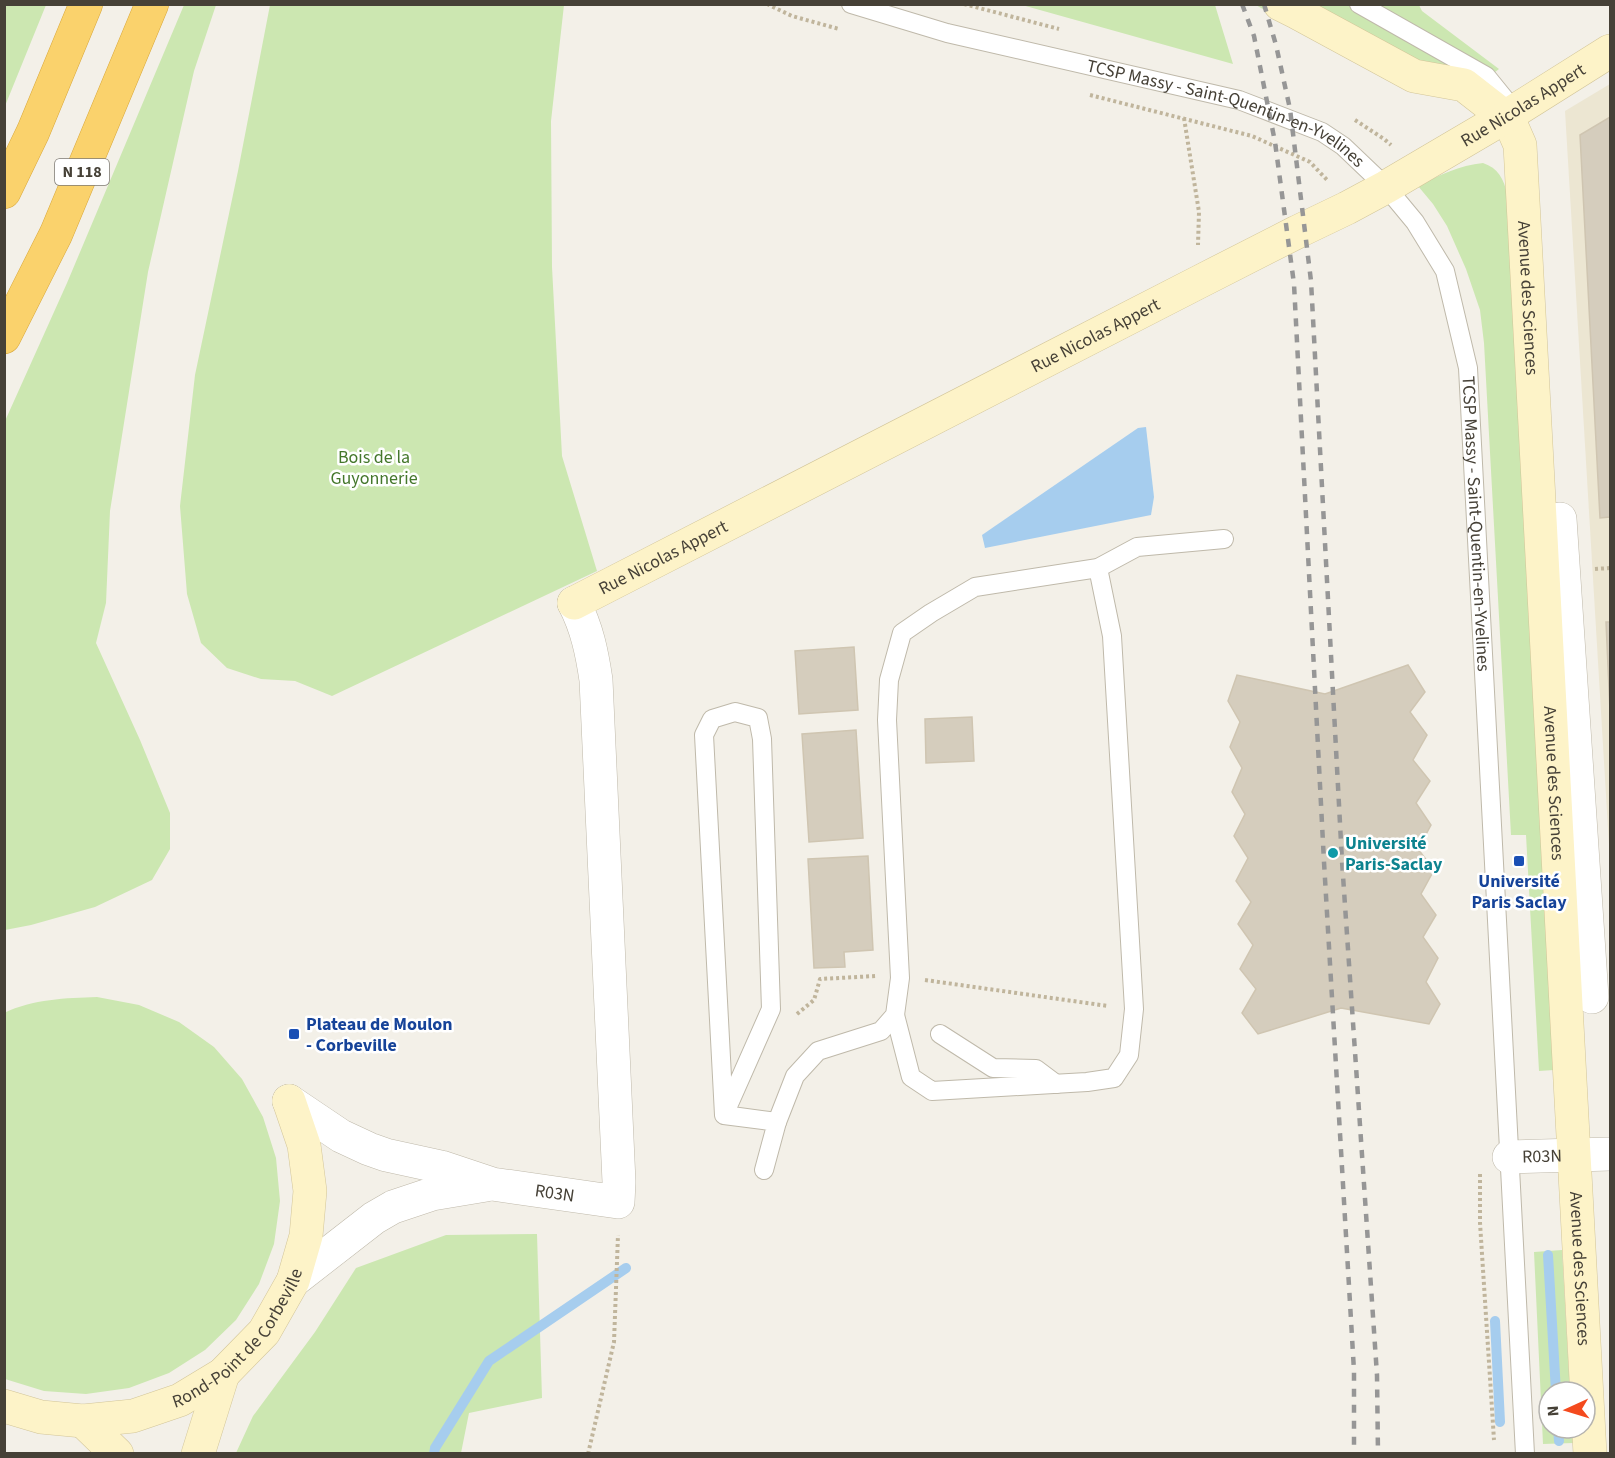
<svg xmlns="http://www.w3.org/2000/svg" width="1615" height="1458" font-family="'Source Sans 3',sans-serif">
<rect width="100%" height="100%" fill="#f3f0e8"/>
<!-- education -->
<path fill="#ece6d2" d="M1610,84V862L1565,111Z"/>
<!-- green -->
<path fill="#cce7b1" d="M5,4L46,5L5,106L4,5Z
M184,5H216L194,71L148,272L110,511L106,603L96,643L140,740L170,813V849L152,880L95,907L31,925L5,930V421L67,283Z
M270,5H564L551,121L552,267L562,456L597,571L332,696L295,681L261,679L227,668L201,643L187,594L180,506L195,375L238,171Z
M1022,5H1215L1233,64Z
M1256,5H1419L1422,11L1499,69L1478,85L1303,33Z
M1483,163C1498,168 1504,179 1507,194L1554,1070L1539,1071L1526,835H1511L1484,343L1480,310L1466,269L1447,226L1433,204L1418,186C1438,176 1460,165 1483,163Z
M97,997L139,1005L179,1022L214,1047L242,1079L263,1117L276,1158L280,1201L274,1244L259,1284L236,1320L205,1350L169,1373L129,1388L86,1394L44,1391L5,1379L4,1013C33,999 66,998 97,997Z
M537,1234L542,1398L469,1413L461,1453H236L253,1416L315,1332L356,1268L446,1235Z
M1562,1250L1570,1392H1549V1428H1572L1573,1443L1543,1444L1534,1252Z"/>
<!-- water -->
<path fill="#a6cdee" d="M1146,427L1154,497L1151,515L985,548L982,535L1138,428Z"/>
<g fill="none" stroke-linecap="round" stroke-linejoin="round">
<!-- stream -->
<path stroke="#a6cdee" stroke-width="10" d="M1548,1255L1556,1392
M1495,1321L1500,1422
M1558,1428L1559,1441
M434,1454L435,1448L489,1361L626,1268"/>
</g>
<!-- building -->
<path fill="#d5cdbd" stroke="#cfc5b1" stroke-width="1.5" d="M1610,117V517L1600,518L1580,135Z
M1606,622H1610V711Z
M854,647L858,710L799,714L795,651Z
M1408,665L1425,692L1410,712L1427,735L1413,760L1430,781L1416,803L1431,825L1418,849L1434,870L1421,894L1436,915L1423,937L1438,958L1426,982L1440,1004L1429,1024L1341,1008L1258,1034L1242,1013L1256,989L1240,969L1253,945L1238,924L1251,902L1236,881L1248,858L1234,836L1245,814L1232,792L1242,768L1230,747L1240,722L1228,701L1237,675L1325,694Z
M972,717L974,761L926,763L925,719Z
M856,730L863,838L809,842L802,734Z
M868,856L873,950L844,952L845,967L814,968L808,859Z"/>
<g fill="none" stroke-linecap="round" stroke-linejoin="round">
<!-- lane casing -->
<g stroke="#bfb9aa" stroke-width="20">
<g id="lane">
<path id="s1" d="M851,4L947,33L1239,100L1322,132L1343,146L1386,187L1415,222L1445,271L1468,368L1525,1454"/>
<path d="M1359,4L1486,76L1512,108"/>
<path d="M895,1015L911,1077L932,1091L1087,1082L1114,1078L1129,1055L1134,1009L1112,636L1098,568"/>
<path d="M940,1034L993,1068L1036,1069L1056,1084"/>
<path d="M724,1115L771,1009L762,739L758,718L735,712L712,719L704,735L724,1115L777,1122L764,1170"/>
<path d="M777,1122L795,1076L818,1051L881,1031L895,1015L900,978L887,720L889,680L902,633L931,613L975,587L1098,568L1137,547L1224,539"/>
</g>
</g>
<!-- street casing -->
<g stroke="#bfb9aa" stroke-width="34">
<g id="street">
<path d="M1560,519L1592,997"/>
<path id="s2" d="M289,1101L341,1136L369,1149L386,1155L441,1167L492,1184L618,1202L619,1182L596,680C592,653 587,628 574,603"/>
<path id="s3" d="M1509,1157L1610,1154"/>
<path d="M293,1281L374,1218L393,1207L432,1194L486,1185"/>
</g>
</g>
<!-- secondary casing -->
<g stroke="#d2c599" stroke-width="34">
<g id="secondary">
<path id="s4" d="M1280,4L1296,12L1414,76L1464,85L1505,117L1513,129L1520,145L1590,1454"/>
<path id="s5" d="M574,603L1197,283L1297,232L1347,208L1386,187L1505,117L1610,51"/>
<path id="s6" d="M4,1406L41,1417L83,1421L133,1416L180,1400L223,1374L264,1332L293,1281L306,1236L310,1191L304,1145L289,1101"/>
<path d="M83,1421L117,1454"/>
<path d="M198,1454L223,1374"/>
</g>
</g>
<!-- highway casing -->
<g stroke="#d9a83c" stroke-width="34">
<path id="highway" d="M4,192L33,132L86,4
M4,337L56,234L152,4"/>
</g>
<!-- path -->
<path stroke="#c0b59c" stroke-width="4" stroke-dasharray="3 3" stroke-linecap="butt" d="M767,4L792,16L839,29
M964,4L1059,29
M1090,95L1252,136L1310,162L1328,181
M1184,118L1199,212L1198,245
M1355,120L1384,139L1391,145
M1595,569L1610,568
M925,980L1108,1006
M797,1014L814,1000L820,979L876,976
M1480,1174V1223L1494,1440
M588,1454L614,1342L618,1235"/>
<!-- lane -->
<use href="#lane" stroke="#fff" stroke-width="18"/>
<!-- street -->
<use href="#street" stroke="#fff" stroke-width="33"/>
<!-- secondary -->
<use href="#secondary" stroke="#fdf3c8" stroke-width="33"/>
<!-- highway -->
<use href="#highway" stroke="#fad26c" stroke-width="33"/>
<!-- rail -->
<path stroke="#969696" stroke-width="4.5" stroke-dasharray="8 8" stroke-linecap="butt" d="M1242,4L1254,36L1275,142L1294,284L1324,862L1354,1371V1454
M1264,4L1276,45L1290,109L1311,281L1342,861L1377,1375L1378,1454"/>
</g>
<!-- markers -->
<circle fill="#0f9aa8" stroke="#fff" stroke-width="2" cx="1333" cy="853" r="6"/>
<g fill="#1a4fb4" stroke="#fff" stroke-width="2">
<rect x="1513" y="855" width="12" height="12" rx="3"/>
<rect x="288" y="1028" width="12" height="12" rx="3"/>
</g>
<g text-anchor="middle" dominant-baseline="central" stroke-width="5" stroke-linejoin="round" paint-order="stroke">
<!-- shield labels -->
<rect fill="#fff" stroke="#7e7a73" stroke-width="1.5" x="55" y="159" width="54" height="26" rx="4.5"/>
<g font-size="16" font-weight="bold" fill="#464137">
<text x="82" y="172">N 118</text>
</g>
<!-- street labels -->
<g font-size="18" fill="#464137" stroke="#fff">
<text stroke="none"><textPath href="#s5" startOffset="1072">Rue Nicolas Appert</textPath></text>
<text stroke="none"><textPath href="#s1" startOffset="392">TCSP Massy - Saint-Quentin-en-Yvelines</textPath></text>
<text stroke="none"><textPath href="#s4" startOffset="440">Avenue des Sciences</textPath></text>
<text stroke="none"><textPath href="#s5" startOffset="586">Rue Nicolas Appert</textPath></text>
<text stroke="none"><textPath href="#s1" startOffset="932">TCSP Massy - Saint-Quentin-en-Yvelines</textPath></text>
<text stroke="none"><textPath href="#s5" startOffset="100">Rue Nicolas Appert</textPath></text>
<text stroke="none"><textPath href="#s4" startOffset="926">Avenue des Sciences</textPath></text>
<text stroke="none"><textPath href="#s3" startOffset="33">R03N</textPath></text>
<text stroke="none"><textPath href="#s2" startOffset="285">R03N</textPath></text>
<text stroke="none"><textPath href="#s4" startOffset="1412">Avenue des Sciences</textPath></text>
<text stroke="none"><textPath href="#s6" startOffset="267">Rond-Point de Corbeville</textPath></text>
</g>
<!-- park labels -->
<g font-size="18" fill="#44772b" stroke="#fff">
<text x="374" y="457">Bois de la<tspan x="374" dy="21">Guyonnerie</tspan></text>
</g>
<!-- culture labels -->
<g font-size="18" font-weight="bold" fill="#0d838f" stroke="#fff" text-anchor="start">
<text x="1345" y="843">Université<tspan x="1345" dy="21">Paris-Saclay</tspan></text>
</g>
<!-- transit labels -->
<g font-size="18" font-weight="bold" fill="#164399" stroke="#fff">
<text x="1519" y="881">Université<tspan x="1519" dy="21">Paris Saclay</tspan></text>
<text x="306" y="1024" text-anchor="start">Plateau de Moulon<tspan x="306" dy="21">- Corbeville</tspan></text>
</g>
</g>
<!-- border -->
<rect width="1615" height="1458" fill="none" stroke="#464137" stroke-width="12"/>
<!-- north arrow -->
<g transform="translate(1567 1410) rotate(266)"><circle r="28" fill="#ffffff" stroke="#b5b3af" stroke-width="1.5"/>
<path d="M0-4.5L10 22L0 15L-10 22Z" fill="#f44a1e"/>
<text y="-9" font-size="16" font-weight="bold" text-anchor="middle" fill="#464137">N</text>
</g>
</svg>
